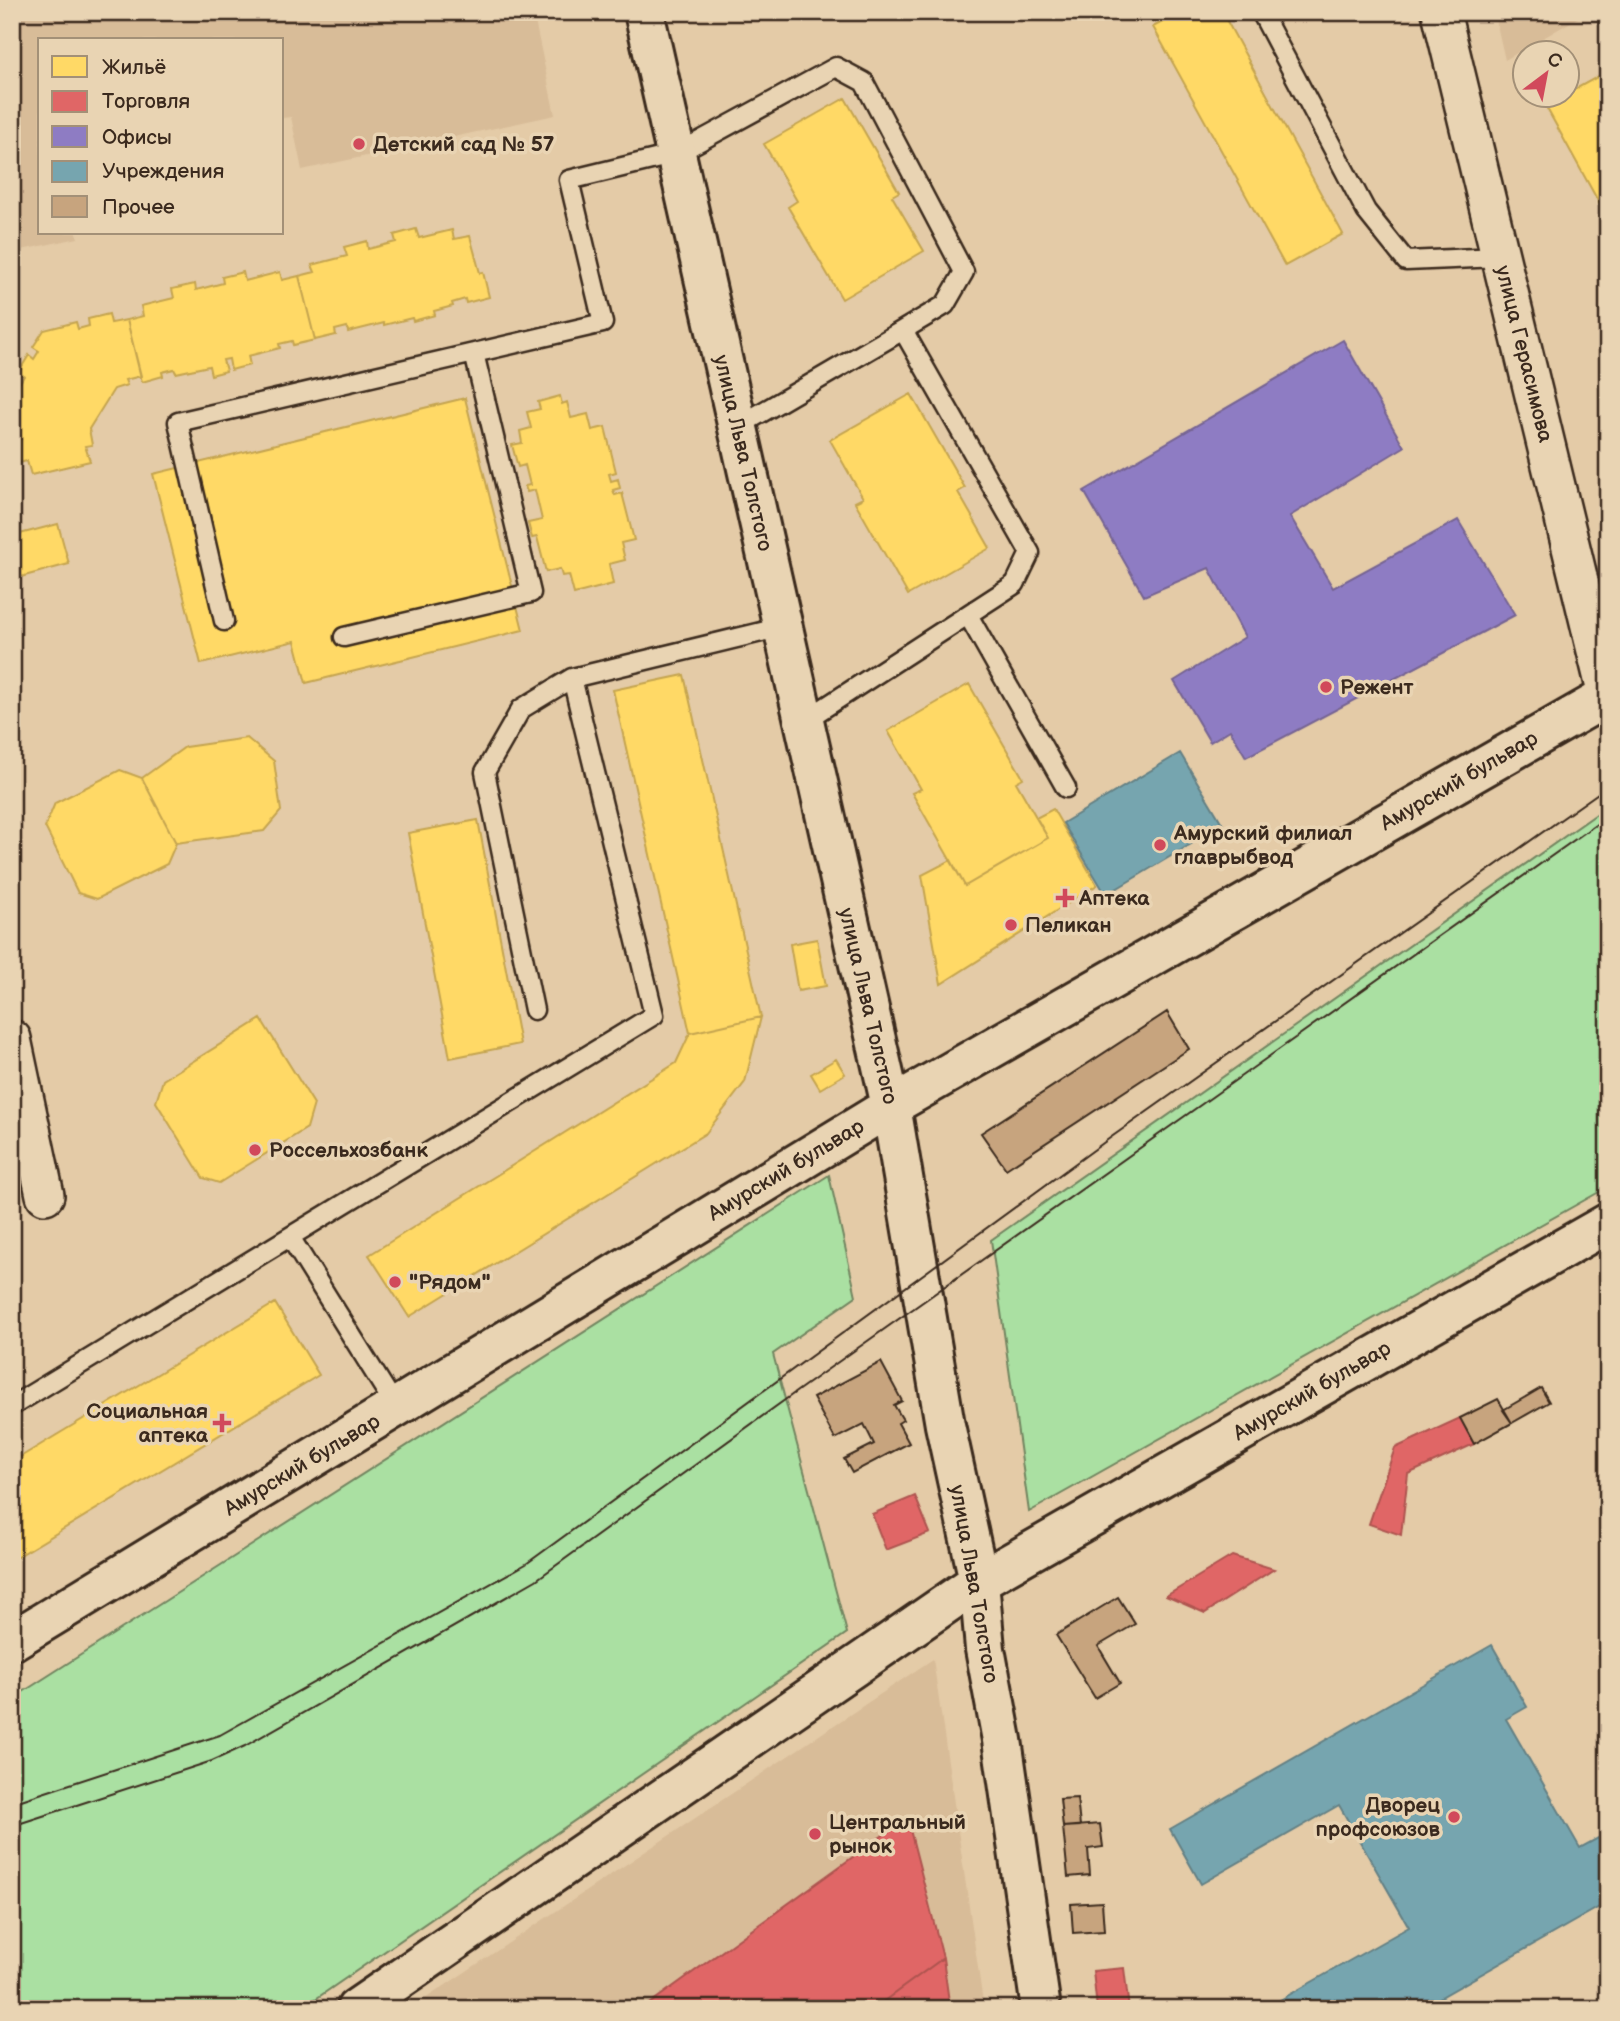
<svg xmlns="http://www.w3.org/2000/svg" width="1620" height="2021" font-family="'Balsamiq Sans',sans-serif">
<rect width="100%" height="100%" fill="#e4cba7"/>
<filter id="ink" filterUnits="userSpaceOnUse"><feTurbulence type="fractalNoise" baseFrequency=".0143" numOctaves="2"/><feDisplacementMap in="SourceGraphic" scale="14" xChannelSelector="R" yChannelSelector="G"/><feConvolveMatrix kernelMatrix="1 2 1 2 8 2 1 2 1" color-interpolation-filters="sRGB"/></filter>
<g filter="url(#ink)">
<!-- built -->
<path fill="#d8bc98" d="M12,12H533L555,115L302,170L291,117L282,118V40H40V233H76L78,238L12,252Z
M1494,12H1588L1505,60Z
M933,1659L984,2009H410Z"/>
<!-- green -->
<path fill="#aae0a2" stroke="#728560" stroke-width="2" d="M1608,806V1187L1029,1512L991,1240Z
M829,1175L856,1296L773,1354L847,1633L301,2009H12V1699Z"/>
<!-- homes -->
<path fill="#ffd966" stroke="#c4a450" stroke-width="2" d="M1181,12H1222L1343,234L1285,266L1153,27Z
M1608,71V219L1545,105L1564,94H1568V93Z
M845,98L899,192L892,196L924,251L842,299L788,207L797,201L764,144Z
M416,229L419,238L452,230L454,239L470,236L480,273L483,272L489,297L466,303L465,299L452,303L453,306L434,311L435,315L413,321L412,318L384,325V323L348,332L347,327L335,330L336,335L315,340L299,276L315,272L312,265L347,256L344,247L367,241L368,249L396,242L394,235Z
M243,272L245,281L280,272L282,280L299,276L315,340L293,345L292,341L279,344L280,348L248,356L250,365L231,370L229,359L223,360L226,371L211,375L209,366L176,373L174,369L162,372L163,376L142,382L127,320L143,316L141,306L174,298L172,289L195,284L196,290L223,283L222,277Z
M109,314L111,323L127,320L141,376L125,380L127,385L114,389L89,429L92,445L85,446L90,461L31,475L27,461L19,463L13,441L21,439L18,429L12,431V382L13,381L19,384L24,376L18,373L29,355L34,359L39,351L33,347L44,330L76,322L78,329L89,326L88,319Z
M911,394L965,488L958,492L990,548L908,595L855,502L863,498L830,440Z
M560,396L562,404L567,402L571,418L588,414L592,430L605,427L616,472L609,474L611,481L618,479L620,488L613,490L615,495L622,493L634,540L621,543L625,560L609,564L613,584L574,594L569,575L562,576L560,569L546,572L537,537L532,538L528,523L542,520L535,490L527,492L525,486L530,485L525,465L518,467L512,445L522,443L520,431L531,428L527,412L540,409L538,402Z
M465,398L523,630L306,683L295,641L201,664L153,474Z
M58,524L69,564L17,578L12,561V536Z
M684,675L761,1017L690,1033L613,690Z
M969,684L1023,778L1016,782L1048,838L965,886L912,793L921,789L888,731Z
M247,738L274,761L281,811L264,831L176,843L142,778L185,747Z
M120,770L142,778L176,843L167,864L97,899L78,893L45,827L55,803Z
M1053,809L1097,885L941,984L922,875L951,860L965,886L1048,838L1036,818Z
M478,820L520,1044L450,1058L408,833Z
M817,939L826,986L798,991L790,944Z
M761,1017L745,1082L706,1133L409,1317L369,1255L676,1063L690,1033Z
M261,1019L314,1104L307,1128L219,1183L203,1178L156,1102L163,1080Z
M836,1059L845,1074L820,1089L811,1074Z
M275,1303L319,1375L12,1560V1462Z"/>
<!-- shops -->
<path fill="#e06666" stroke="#ae5450" stroke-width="2" d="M1460,1418L1474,1444L1408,1474L1401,1535L1369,1524L1395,1448Z
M915,1496L930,1533L886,1550L872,1514Z
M1232,1556L1274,1569L1205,1613L1166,1596Z
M907,1818L943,1958L873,2009H642Z
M943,1958L950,2009H873Z
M1124,1968L1129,2009H1097L1093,1971Z"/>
<!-- offices -->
<path fill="#8e7cc3" stroke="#756392" stroke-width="2" d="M1343,340L1404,447L1290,516L1333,588L1458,520L1515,615L1246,757L1230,730L1210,742L1174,681L1245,637L1209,568L1144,596L1084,491Z"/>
<!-- public -->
<path fill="#76a5af" stroke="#648084" stroke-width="2" d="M1180,753L1223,825L1106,895L1063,823Z
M1492,1645L1527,1707L1506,1719L1580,1848L1600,1837L1608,1850V1902L1420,2009H1276L1273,2004L1409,1927L1339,1805L1201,1884L1170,1829Z"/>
<!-- building -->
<path fill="#c7a47e" stroke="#3b2a1e" stroke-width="2" d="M1167,1012L1189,1049L1006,1169L981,1133Z
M881,1362L902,1401L894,1405L903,1420L898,1423L909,1443L852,1473L844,1459L874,1444L864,1424L835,1439L813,1398Z
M1541,1388L1549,1402L1512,1423L1503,1410Z
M1498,1399L1512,1423L1474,1444L1460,1418Z
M1118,1597L1135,1624L1098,1646L1120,1683L1095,1698L1056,1635Z
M1077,1798L1080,1826L1063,1827L1060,1799Z
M1100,1824L1103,1847L1088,1849L1090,1875L1068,1877L1063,1827Z
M1102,1902L1104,1931L1073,1933L1071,1904Z"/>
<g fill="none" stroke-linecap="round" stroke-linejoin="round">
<!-- service casing -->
<g stroke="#3b2a1e" stroke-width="23">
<path id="service" d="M1261,12L1366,211L1406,261L1500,257
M737,427L903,330
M968,615L1066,788
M224,621L178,422L603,323L569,180L676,154L836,67L864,82L964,272L945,305L903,330L1030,553L1015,584L804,721
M344,637L531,593L474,353
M534,1010L485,772L521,709L572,678
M290,1237L396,1407
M12,1406L654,1015L572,678L782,627"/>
</g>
<!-- minor casing -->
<g stroke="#3b2a1e" stroke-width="42">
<path id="minor" d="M1441,12L1607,696
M12,1039L45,1195"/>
</g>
<!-- tertiary casing -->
<g stroke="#3b2a1e" stroke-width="44">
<path id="tertiary" d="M644,12L891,1106L945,1425L979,1581L985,1649L1002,1740L1041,2009
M12,1641L891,1106L1608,696
M356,2009L979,1581L1608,1223"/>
</g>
<!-- service -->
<use href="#service" stroke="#e9d4b3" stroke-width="18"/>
<!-- minor -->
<use href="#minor" stroke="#e9d4b3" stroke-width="37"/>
<!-- tertiary -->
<use href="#tertiary" stroke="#e9d4b3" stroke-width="38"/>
<!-- tram -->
<path stroke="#3b2a1e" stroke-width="2" d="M12,1803L220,1735L526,1564L1110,1138L1608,786
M12,1826L212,1761L245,1746L536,1580L800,1389L1608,816"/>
</g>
</g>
<!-- markers -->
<g fill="#d1495b" stroke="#e9d4b3" stroke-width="2.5">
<circle cx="359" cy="144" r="7"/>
<circle cx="1326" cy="687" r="7"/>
<circle cx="1160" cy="845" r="7"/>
<path d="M1061.5 887.5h7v7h7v7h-7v7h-7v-7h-7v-7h7z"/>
<circle cx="1011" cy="925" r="7"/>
<circle cx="255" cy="1150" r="7"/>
<circle cx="395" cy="1282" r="7"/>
<path d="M218.5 1412.5h7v7h7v7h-7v7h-7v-7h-7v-7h7z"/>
<circle cx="1454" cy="1817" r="7"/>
<circle cx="815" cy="1834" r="7"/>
</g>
<g text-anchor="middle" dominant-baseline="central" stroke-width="7" stroke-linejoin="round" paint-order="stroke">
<!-- poi labels -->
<g font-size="21" font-weight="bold" fill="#3b2a1e" stroke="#e9d4b3" text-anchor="start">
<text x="373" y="144">Детский сад № 57</text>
<text x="1340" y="687">Режент</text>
<text x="1174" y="833">Амурский филиал<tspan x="1174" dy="24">главрыбвод</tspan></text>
<text x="1079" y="898">Аптека</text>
<text x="1025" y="925">Пеликан</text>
<text x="269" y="1150">Россельхозбанк</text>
<text x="409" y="1282">"Рядом"</text>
<text x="208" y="1411" text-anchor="end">Социальная<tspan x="208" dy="24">аптека</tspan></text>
<text x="1440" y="1805" text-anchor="end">Дворец<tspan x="1440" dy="24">профсоюзов</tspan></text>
<text x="829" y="1822">Центральный<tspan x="829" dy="24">рынок</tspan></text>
</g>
<!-- street labels -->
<g font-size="21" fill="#3b2a1e" stroke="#e9d4b3">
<text transform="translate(1524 354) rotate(76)">улица Герасимова</text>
<text transform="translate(743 453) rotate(77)">улица Льва Толстого</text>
<text transform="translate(1459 781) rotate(-30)">Амурский бульвар</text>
<text transform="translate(868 1006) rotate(77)">улица Льва Толстого</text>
<text transform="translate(786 1170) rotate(-31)">Амурский бульвар</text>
<text transform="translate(1312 1391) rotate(-30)">Амурский бульвар</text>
<text transform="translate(302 1465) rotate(-31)">Амурский бульвар</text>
<text transform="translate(974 1584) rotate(80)">улица Льва Толстого</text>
</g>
</g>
<!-- margin -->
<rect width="1620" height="2021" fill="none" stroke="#e9d4b3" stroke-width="42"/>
<rect x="21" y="21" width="1578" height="1979" fill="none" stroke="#3b2a1e" stroke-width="2.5" filter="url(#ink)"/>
<!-- legend -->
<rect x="38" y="38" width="245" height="196" fill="#e9d4b3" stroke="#a39077" stroke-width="2"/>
<rect x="52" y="56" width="35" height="21" fill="#ffd966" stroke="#a39077" stroke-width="2"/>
<text x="102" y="74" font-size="21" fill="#3b2a1e">Жильё</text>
<rect x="52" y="91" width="35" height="21" fill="#e06666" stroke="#a39077" stroke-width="2"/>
<text x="102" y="108" font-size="21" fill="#3b2a1e">Торговля</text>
<rect x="52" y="126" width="35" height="21" fill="#8e7cc3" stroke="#a39077" stroke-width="2"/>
<text x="102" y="144" font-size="21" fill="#3b2a1e">Офисы</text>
<rect x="52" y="161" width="35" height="21" fill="#76a5af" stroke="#a39077" stroke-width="2"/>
<text x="102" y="178" font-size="21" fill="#3b2a1e">Учреждения</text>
<rect x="52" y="196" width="35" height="21" fill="#c7a47e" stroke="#a39077" stroke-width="2"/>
<text x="102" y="214" font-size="21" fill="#3b2a1e">Прочее</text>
<!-- north arrow -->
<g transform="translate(1546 74) rotate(32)"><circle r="33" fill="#e9d4b3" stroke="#a39077" stroke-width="2"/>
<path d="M0-5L12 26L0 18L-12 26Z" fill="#d1495b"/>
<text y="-10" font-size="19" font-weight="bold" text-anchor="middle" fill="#3b2a1e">С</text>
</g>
</svg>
